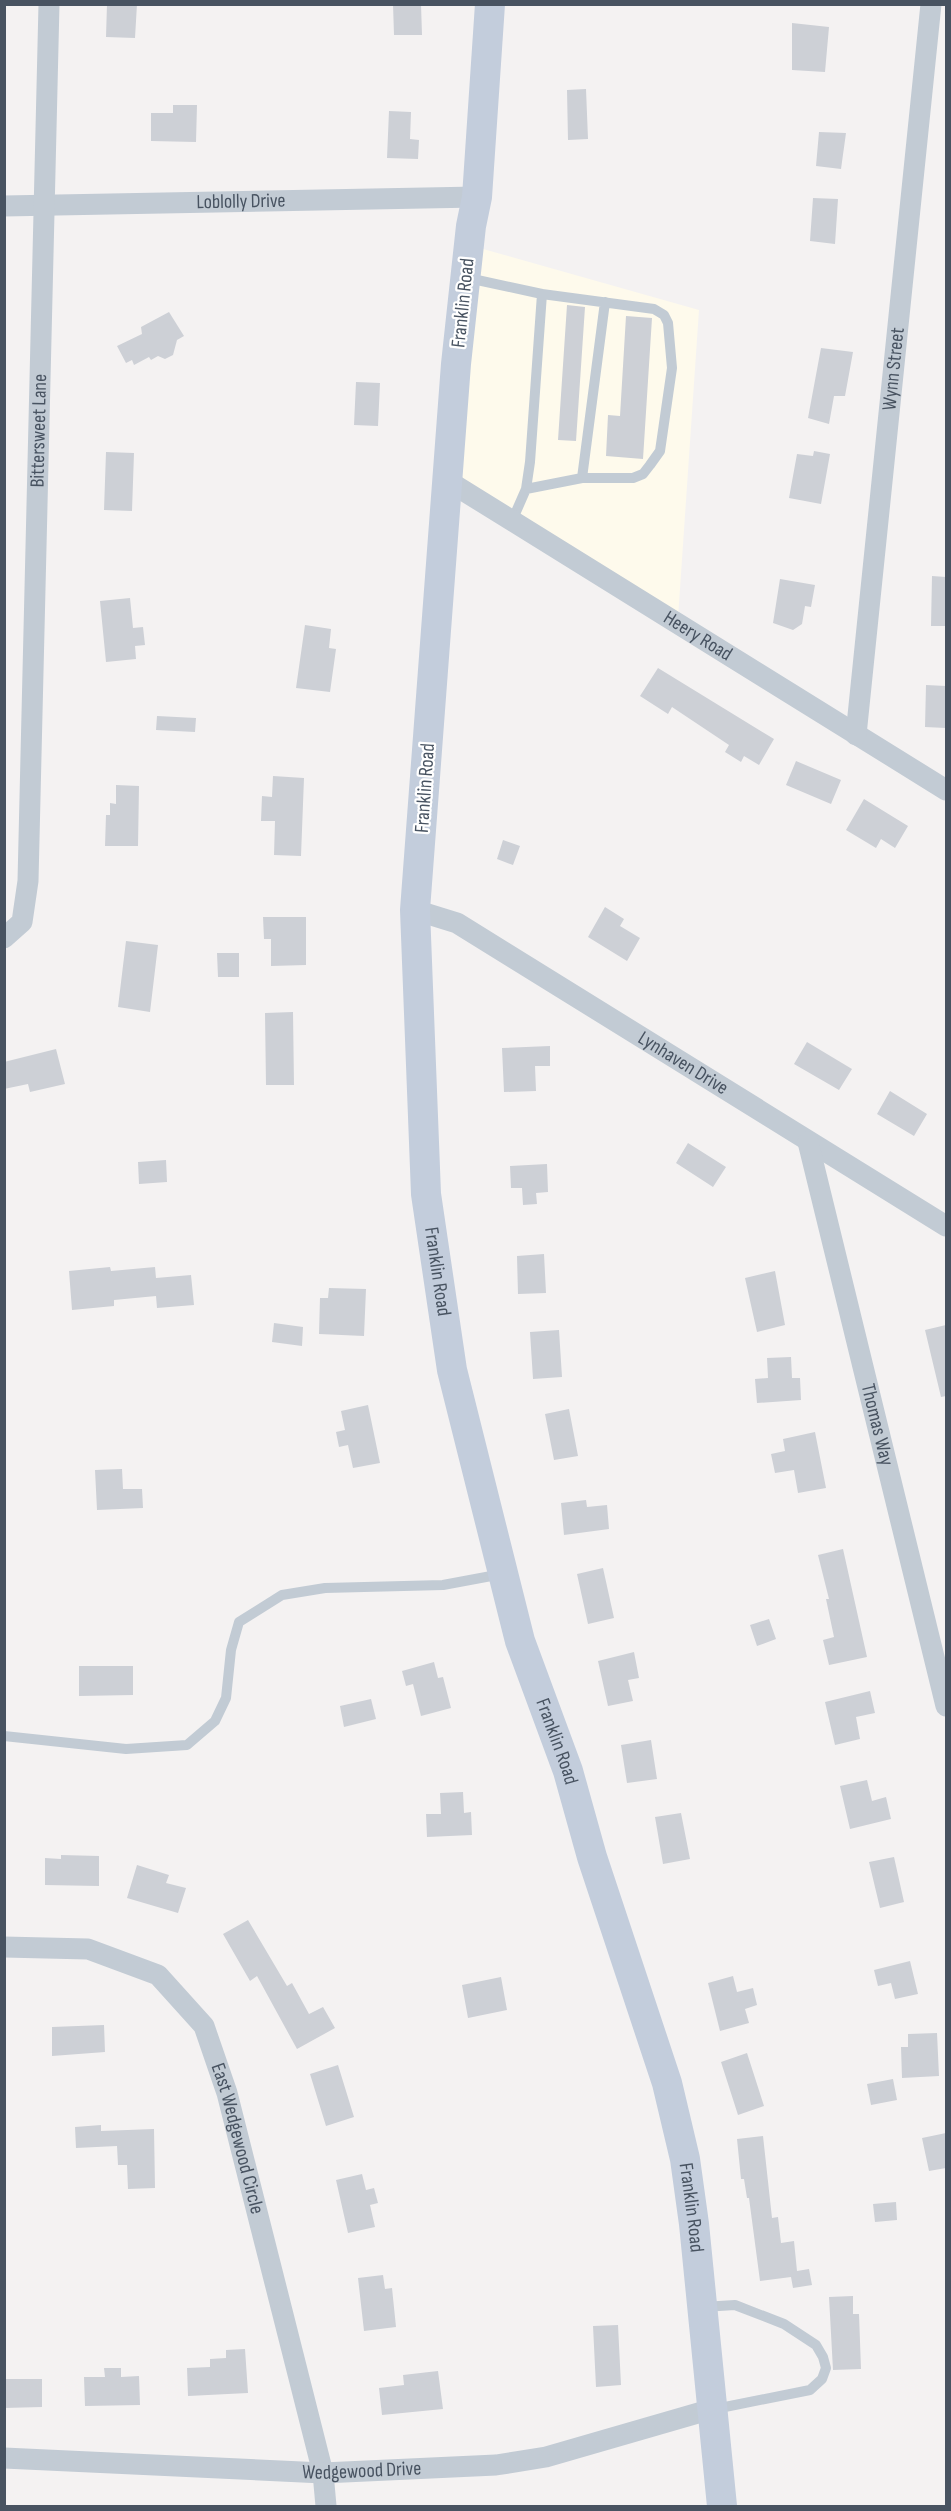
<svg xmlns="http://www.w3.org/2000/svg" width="951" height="2511" font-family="'Sofia Sans Condensed',sans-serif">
<rect width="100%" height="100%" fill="#f4f2f2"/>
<!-- commercial -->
<path fill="#fefaec" d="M469,245L699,310L678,618L443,483Z"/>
<!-- building -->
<path fill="#cdd0d6" d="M107,4H137L135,38L106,37Z
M393,4H421L422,35H394Z
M792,23L829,27L825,72L792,70Z
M586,89L588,139L568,140L567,90Z
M173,105H197L196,142L151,141V113H173Z
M389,111L411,112L410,139L419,140L418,159L387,158Z
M819,132L846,133L841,169L816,166Z
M813,198L838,199L835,244L810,241Z
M567,305L585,307L576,441L558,440Z
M169,312L184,336L177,340L173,355L165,359L158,356L151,360L149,357L134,365L132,360L126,363L117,346L142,334L141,327Z
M626,316L652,318L643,459L606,456L608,415L620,416Z
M821,348L853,352L845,396H834L829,424L808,418Z
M356,382L380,383L378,426L354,425Z
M814,451L830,454L821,504L789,498L797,454L813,456Z
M106,452L134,453L132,511L104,510Z
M932,576L946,577V626H931Z
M780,579L815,585L811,607L805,606L802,624L793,630L773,623Z
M130,598L133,628L143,627L145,645L135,646L136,659L106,662L100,601Z
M305,625L331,629L329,648L336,649L330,692L296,688Z
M658,668L774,739L759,765L744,756L741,762L725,752L729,745L672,707L668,714L640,696Z
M926,685L946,686V728L925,727Z
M157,716L196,718L195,732L156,730Z
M796,761L841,780L831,804L786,785Z
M273,776L304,778L301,856L274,855L275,821H261L262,796L272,797Z
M116,785L139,786L138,846H105L106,815H110V803L116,804Z
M864,799L908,826L895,848L881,839L876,848L846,830Z
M503,840L520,846L513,865L497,859Z
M605,907L624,919L620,926L640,938L627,961L588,937Z
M263,917H306V965L271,966V939H264Z
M126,941L158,945L150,1012L118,1007Z
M217,953H239V977H218Z
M293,1012L294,1085H266L265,1013Z
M807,1042L852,1069L839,1090L794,1064Z
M550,1046V1066H535L536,1091L504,1092L502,1048Z
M56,1049L65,1084L30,1092L28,1084L4,1089V1062Z
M890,1091L927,1114L914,1136L877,1114Z
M688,1143L726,1167L713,1187L676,1163Z
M166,1160L167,1182L139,1184L138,1162Z
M547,1164L548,1192L536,1193L537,1204L523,1205L522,1188H511L510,1166Z
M544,1254L546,1293L518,1294L517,1256Z
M110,1267L111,1271L155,1267L156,1278L191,1275L194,1305L157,1308L156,1296L114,1300V1306L72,1310L69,1271Z
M775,1271L785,1325L757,1332L745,1278Z
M329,1288L366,1289L364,1336L319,1334L320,1298H328Z
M274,1323L303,1327L302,1346L272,1342Z
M946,1325V1396L941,1397L925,1330Z
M559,1330L562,1377L533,1379L530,1332Z
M791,1357L792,1378H800L801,1400L757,1403L755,1379L768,1378L767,1358Z
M368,1405L380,1463L353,1468L348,1445L339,1447L336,1432L345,1430L341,1411Z
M569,1409L578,1456L554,1460L545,1414Z
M815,1432L826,1488L798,1493L794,1470L775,1473L771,1454L785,1451L783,1439Z
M122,1469L123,1489H142L143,1508L97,1510L95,1470Z
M586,1500L587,1507L607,1505L609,1529L564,1535L561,1503Z
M843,1549L867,1657L829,1665L823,1640L834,1637L826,1599H829L818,1555Z
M603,1568L614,1618L588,1624L577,1574Z
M769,1619L776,1639L757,1646L750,1625Z
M634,1652L639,1678L628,1680L633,1701L608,1706L598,1661Z
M434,1662L438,1678L443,1677L451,1708L421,1716L413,1684L406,1686L402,1671Z
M79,1666H133V1695L79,1696Z
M870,1691L875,1713L856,1717L860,1739L835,1745L825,1702Z
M371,1699L376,1719L344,1727L340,1706Z
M651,1740L657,1779L627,1783L621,1745Z
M867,1780L872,1801L886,1797L891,1819L850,1829L840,1786Z
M463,1792L464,1813L471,1812L472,1835L427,1837L426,1814H441L440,1793Z
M681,1813L690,1859L663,1864L655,1817Z
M61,1855L99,1856V1886L45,1885V1858L61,1859Z
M894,1857L904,1902L880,1908L869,1862Z
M137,1865L169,1875L166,1883L186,1888L178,1913L127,1898Z
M248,1920L287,1986L292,1983L309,2014L323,2007L335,2028L297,2049L257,1976L250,1981L223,1934Z
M910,1961L918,1994L895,1999L891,1983L878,1986L874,1970Z
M733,1976L737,1992L753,1988L757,2005L745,2009L749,2023L720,2031L708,1983Z
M501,1977L507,2010L468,2018L462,1985Z
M104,2025L105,2052L52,2056V2027Z
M937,2033L939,2076L902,2078L901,2047H908V2034Z
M747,2053L764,2106L738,2115L721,2062Z
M338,2065L354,2117L326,2126L310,2074Z
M893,2079L897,2100L871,2105L867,2084Z
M101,2125V2131L154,2129L155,2188L128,2189L127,2165H118L117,2146L76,2148L75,2127Z
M946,2133V2168L929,2171L922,2138Z
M763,2136L772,2218L778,2217L781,2243L794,2241L797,2271L809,2269L812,2285L793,2288L791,2277L760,2281L749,2198H747L744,2179H741L737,2139Z
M362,2174L366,2190L374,2188L378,2203L370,2205L375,2227L348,2233L336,2180Z
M896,2202L897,2220L875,2222L873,2204Z
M383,2275L385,2289L392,2288L396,2327L364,2331L358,2278Z
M853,2296V2314H859L861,2369L833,2370L829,2297Z
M618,2325L621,2385L596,2387L593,2326Z
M245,2349L248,2393L188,2396L187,2368L210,2367V2359L226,2358V2350Z
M104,2368H121V2377L139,2376L140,2405L85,2406L84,2377H105Z
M438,2371L443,2409L382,2415L379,2388L404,2385L403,2375Z
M4,2379H42V2407L4,2408Z"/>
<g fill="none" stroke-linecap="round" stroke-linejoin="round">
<!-- lane -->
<path stroke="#c2cbd4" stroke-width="10" d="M468,278L542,294L530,462L526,489L512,521
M582,478L605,302
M526,489L582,478H633L643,474L650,465L660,451L672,368L668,323L664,315L654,309L542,294
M4,1736L126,1749L187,1745L215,1721L226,1698L231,1650L239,1622L282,1595L325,1588L443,1585L502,1574
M703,2307L735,2305L784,2324L816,2345L823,2357L826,2368L822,2379L810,2390L715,2409"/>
<!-- street -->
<g stroke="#c2cbd4" stroke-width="21">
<path id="s1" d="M4,206L477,197"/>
<path id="s2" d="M448,481L946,790"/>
<path id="s3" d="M856,735L931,4"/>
<path id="s4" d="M415,910L457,923L946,1226"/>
<path id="s5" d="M4,938L22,922L28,881L49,4"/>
<path id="s6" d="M808,1142L946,1706"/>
<path id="s7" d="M4,1947L88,1949L158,1975L204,2026L227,2093L323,2473L326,2506"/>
<path id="s8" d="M4,2458L323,2473L496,2465L546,2457L712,2409"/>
</g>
<!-- secondary -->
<path stroke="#c3cddc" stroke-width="30" id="s9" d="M490,4L477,197L471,226L456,364L415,910L426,1194L452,1370L520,1641L568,1771L592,1857L667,2083L685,2159L694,2224L722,2506"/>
</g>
<g text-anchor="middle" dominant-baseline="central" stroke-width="4.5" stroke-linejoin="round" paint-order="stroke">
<!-- street labels -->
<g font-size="20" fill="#485361" stroke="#fff">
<text stroke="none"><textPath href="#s1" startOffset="237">Loblolly Drive</textPath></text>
<text transform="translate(463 303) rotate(-84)">Franklin Road</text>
<text stroke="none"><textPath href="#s3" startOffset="368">Wynn Street</textPath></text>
<text stroke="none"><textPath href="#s5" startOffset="516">Bittersweet Lane</textPath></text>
<text stroke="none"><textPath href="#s2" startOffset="294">Heery Road</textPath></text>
<text transform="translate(425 788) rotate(-86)">Franklin Road</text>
<text stroke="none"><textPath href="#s4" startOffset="310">Lynhaven Drive</textPath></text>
<text stroke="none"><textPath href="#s9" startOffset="1272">Franklin Road</textPath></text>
<text stroke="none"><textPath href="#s6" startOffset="291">Thomas Way</textPath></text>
<text stroke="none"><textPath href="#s9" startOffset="1758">Franklin Road</textPath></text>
<text stroke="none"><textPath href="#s7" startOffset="345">East Wedgewood Circle</textPath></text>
<text stroke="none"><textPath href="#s9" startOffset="2244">Franklin Road</textPath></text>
<text stroke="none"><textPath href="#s8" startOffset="358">Wedgewood Drive</textPath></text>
</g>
</g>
<!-- border -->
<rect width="951" height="2511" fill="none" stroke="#485361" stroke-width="12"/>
</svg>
